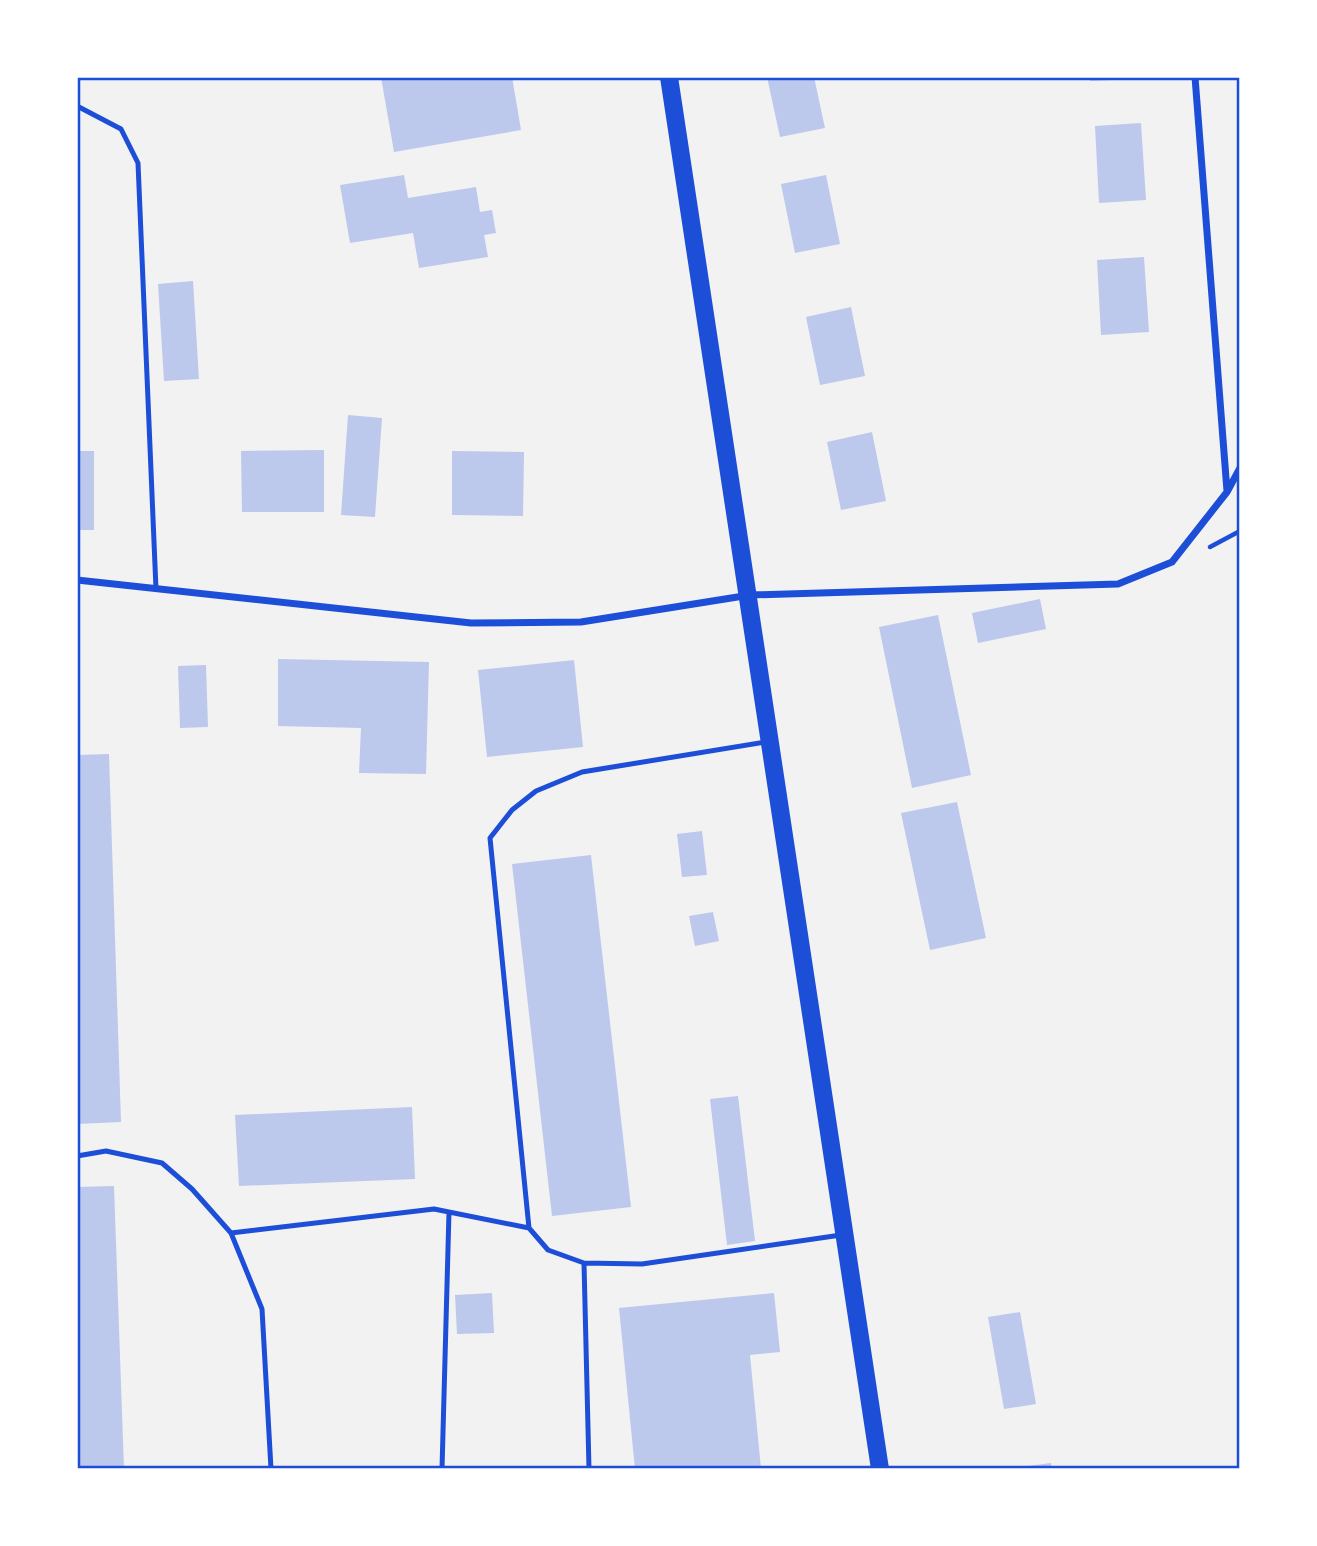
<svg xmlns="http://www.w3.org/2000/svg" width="1317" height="1546" font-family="Inter,sans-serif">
<rect width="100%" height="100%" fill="#f2f2f2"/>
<!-- building -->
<path fill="#bdc9ec" d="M381,77H512L521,130L394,152Z
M767,77H814L825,128L780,137Z
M1090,77H1137V79L1090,81Z
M1141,123L1146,200L1099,203L1095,126Z
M404,175L408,198L476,187L480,212L492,210L496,233L484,235L488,257L419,268L413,233L350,243L340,185Z
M826,175L840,244L795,253L781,184Z
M1144,257L1149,332L1101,335L1097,260Z
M193,281L199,379L164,381L158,284Z
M851,307L865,376L820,385L806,317Z
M77,332H79L80,357H77Z
M348,415L382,418L375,517L341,515Z
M872,432L886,501L841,510L827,442Z
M324,450V512H242L241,451Z
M77,451H94V530H77Z
M452,451L524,452L523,516L452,515Z
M1040,599L1046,629L978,643L972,613Z
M938,615L971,775L912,788L879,627Z
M278,659L429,662L426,774L359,773L361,728L278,726Z
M574,660L583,747L487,757L478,670Z
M206,665L208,727L180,728L178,666Z
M109,754L121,1122L77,1124V755Z
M957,802L986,938L930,950L901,813Z
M702,831L707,875L682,877L677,834Z
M591,855L631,1207L552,1216L512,864Z
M713,912L719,941L695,946L689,916Z
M738,1096L755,1241L727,1245L710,1099Z
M412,1107L415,1179L239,1186L235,1115Z
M114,1186L124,1469H77V1187Z
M492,1293L494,1333L457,1334L455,1295Z
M774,1293L780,1352L750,1355L761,1469H635L619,1308Z
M1020,1312L1036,1404L1004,1409L988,1317Z
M1051,1463L1052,1469H1020V1467Z"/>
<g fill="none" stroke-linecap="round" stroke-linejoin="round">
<!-- path -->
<path stroke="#1d4ed8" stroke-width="4.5" d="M1210,547L1240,531"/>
<!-- service -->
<path stroke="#1d4ed8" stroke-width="5" d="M77,106L121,129L138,163L156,589
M765,742L582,772L536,791L512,810L490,838L529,1228L548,1250L584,1263L642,1264L841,1235
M77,1156L106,1151L162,1163L192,1189L231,1233L262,1309L271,1469
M231,1233L434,1209L529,1228
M584,1263L589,1469
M442,1469L449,1212"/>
<!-- minor -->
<path stroke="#1d4ed8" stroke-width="7" d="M1195,77L1227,491
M77,580L471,623L581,622L750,595L1118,584L1172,562L1227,492L1240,468"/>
<!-- primary -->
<path stroke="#1d4ed8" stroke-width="18" d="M669,77L880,1469"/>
</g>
<!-- border -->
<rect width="1317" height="1546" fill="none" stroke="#ffffff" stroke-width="158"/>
<rect x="79" y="79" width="1159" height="1388" fill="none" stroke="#1d4ed8" stroke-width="2.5"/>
</svg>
